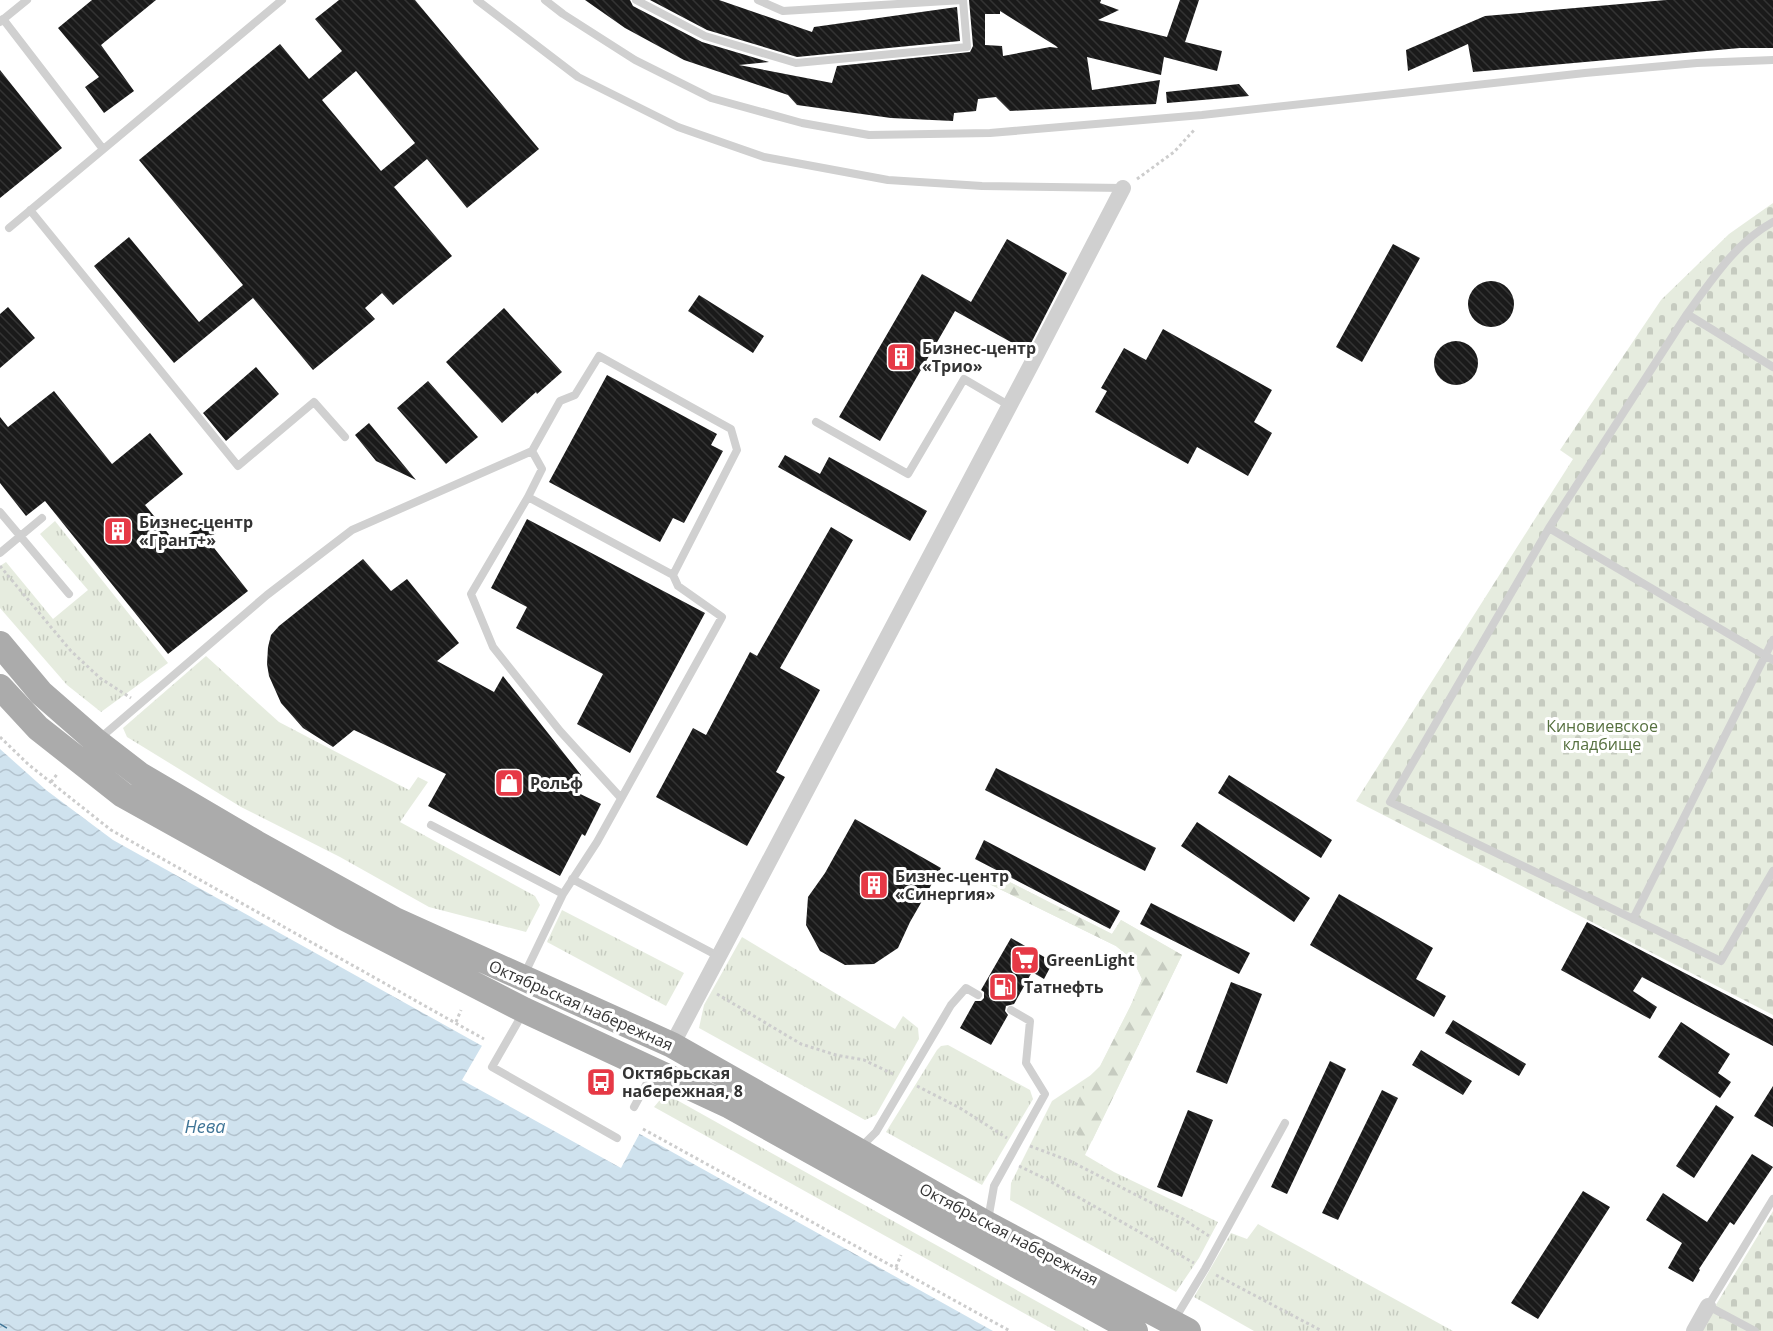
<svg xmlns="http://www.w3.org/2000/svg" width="1773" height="1331" font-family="'Open Sans',sans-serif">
<defs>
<pattern id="grass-tufts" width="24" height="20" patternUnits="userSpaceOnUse" patternTransform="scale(1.5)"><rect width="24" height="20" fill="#e6ecdf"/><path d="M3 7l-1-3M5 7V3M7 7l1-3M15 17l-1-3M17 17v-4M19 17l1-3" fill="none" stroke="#c6cbc0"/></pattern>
<pattern id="forest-firs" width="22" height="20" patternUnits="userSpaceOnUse" patternTransform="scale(1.5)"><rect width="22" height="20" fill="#e6ecdf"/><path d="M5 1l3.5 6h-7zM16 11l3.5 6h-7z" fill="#c6cbc0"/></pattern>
<pattern id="cemetery-stones" width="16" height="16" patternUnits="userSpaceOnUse" patternTransform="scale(1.5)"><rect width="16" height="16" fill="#e6ecdf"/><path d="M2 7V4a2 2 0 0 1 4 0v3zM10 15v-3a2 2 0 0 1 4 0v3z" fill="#c6cbc0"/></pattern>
<pattern id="water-waves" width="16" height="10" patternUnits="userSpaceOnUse" patternTransform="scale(1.5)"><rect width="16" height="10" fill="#cfe2ee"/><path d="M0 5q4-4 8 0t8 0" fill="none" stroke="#b2c2cd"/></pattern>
<pattern id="building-back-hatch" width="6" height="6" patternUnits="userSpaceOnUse" patternTransform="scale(1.5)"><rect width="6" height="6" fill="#1a1a1a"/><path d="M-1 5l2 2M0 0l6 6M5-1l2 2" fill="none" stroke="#333"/></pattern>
</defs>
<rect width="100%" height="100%" fill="#fff"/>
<!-- grass -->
<path fill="url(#grass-tufts)" d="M55,521L168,663L101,712L67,685L0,608V566L6,562L53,619L88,590L40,534Z
M206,656L279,722L409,790L418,777L428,782L400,822L535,896L540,905L526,932L429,907L340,857L241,807L127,737L123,728Z
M986,870L1112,934L1121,920L1182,955L1085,1155L1114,1172L1218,1222L1199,1258L1176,1292L1010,1200L1011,1183L1052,1101L1091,1075L1100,1067L1131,1005L1142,979L1133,960L1116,946L981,880Z
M562,910L684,973L666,1006L547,942Z
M742,937L895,1029L903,1016L918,1028L919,1039L876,1115L865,1120L699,1028L704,1005Z
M948,1045L1030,1090L1033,1099L982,1185L886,1132L937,1050L941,1046Z
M667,1098L675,1099L1090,1331H1056L654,1107L659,1101Z
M1258,1224L1453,1331H1254L1194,1297L1231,1233L1247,1239Z"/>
<!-- forest -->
<path fill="url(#forest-firs)" d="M986,870L1112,934L1121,920L1182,955L1092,1141L1078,1136L1071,1124L1078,1099L1091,1075L1100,1066L1131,1005L1142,979L1133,960L1116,946L981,880Z"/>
<!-- cemetery -->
<path fill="url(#cemetery-stones)" d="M1773,203V1015L1356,801L1573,459L1560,450L1661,300L1729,234Z
M1773,1211V1331H1700Z"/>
<!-- water -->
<path fill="url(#water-waves)" d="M0,749L46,790L113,840L993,1331H0Z"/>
<!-- pier -->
<path fill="#fff" d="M483,1044L641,1131L621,1168L462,1080Z"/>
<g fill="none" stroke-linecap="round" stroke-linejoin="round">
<!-- ferry -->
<path stroke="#3f7597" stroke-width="1.5" stroke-dasharray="8 6" stroke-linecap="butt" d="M0,1324L12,1331"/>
</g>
<!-- building -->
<path fill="url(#building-back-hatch)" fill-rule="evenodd" d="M92,0H156L101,45L134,91L104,113L85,87L99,77L58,28Z
M339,0H415L539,149L467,208L427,159L394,187L452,256L393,305L382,293L365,308L375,319L313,370L253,298L174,363L94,266L129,237L199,322L243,285L139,160L280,44L309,79L342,51L315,19ZM356,71L415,143L381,171L322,100Z
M585,0H630L633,6L702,42L769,62L739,65L832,83L837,66L970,52L973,46L969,0H1101L1100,3L1119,10L1098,20L1167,37L1180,0H1199L1185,42L1222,51L1217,71L1164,57L1161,75L1087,57L1092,90L1160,80L1156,104L1010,111L996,97L978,99L976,111L954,113L953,121L891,118L797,105L788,95L684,60L625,28ZM1000,11L1056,46L1058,48L1050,47L1003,56L1002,46L985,45V14H1000Z
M650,0H719L812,32L814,27L957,7L960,41L797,57L707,30Z
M1666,0H1773V48H1740L1473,72L1468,44L1408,71L1406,50L1485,16Z
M0,70L62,148L0,198Z
M1239,84L1249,96L1167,103L1166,92Z
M1007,239L1067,273L1027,351L955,311L880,441L839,417L922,274L971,302Z
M1393,244L1420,258L1362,362L1336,347Z
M1468 304a23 23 0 1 1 46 0a23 23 0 1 1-46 0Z
M699,295L764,336L753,353L688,311Z
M8,307L35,338L0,368V314Z
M504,308L562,372L537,394L536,392L502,423L446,362Z
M1163,329L1272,390L1254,422L1272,433L1248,476L1197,447L1188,464L1095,412L1107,391L1101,388L1124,348L1146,360Z
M1434 363a22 22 0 1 1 44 0a22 22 0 1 1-44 0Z
M256,367L279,394L226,441L203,413Z
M607,375L717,434L711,445L723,451L684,523L673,518L660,542L549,482Z
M428,381L478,437L446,464L397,408Z
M54,391L112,464L150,433L183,474L145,505L176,543L208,521L216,533L207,539L248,591L168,654L45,501L26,516L0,483V417L8,427Z
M369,423L416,480L376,461L355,435Z
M785,455L820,474L829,457L927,511L910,541L778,467Z
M527,519L705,613L630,753L577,724L603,674L516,628L527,607L491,588Z
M831,527L853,540L780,668L820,690L776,772L785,777L747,846L656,797L693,728L706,735L750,652L757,656Z
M363,559L391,591L407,579L459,643L437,661L494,692L503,676L581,775L572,790L601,804L585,836L582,834L560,876L428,806L446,774L354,730L333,747L303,728L281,703L269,676L267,664L268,647L271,635L279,626Z
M996,768L1156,848L1145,871L985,790Z
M1229,775L1332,840L1321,858L1218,793Z
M855,819L941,868L910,922L898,948L874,964L845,965L820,951L806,925L808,897L825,873Z
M1197,822L1310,898L1294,922L1181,846Z
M984,840L1120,911L1110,929L975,859Z
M1339,894L1433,948L1416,979L1446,996L1434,1017L1310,945Z
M1151,903L1250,953L1239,974L1140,924Z
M1587,922L1773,1019V1046L1642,977L1633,991L1657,1007L1650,1019L1561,970Z
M1011,938L1053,962L1044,979L1032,972L1014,1004L1006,1006L1005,1011L1008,1015L991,1045L960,1028L975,1001H981L984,998V992L981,990Z
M1231,982L1262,994L1227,1084L1196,1072Z
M1453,1020L1526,1064L1519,1076L1445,1033Z
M1681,1022L1730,1054L1718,1073L1731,1082L1720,1098L1658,1057Z
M1421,1050L1472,1081L1463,1095L1412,1065Z
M1330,1061L1346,1069L1287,1194L1271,1187Z
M1773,1086V1127L1754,1116Z
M1382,1090L1398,1098L1338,1220L1322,1213Z
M1716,1105L1734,1117L1694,1178L1676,1166Z
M1188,1110L1213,1120L1182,1197L1157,1187Z
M1752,1154L1773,1167L1734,1225L1730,1222L1699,1269L1700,1270L1693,1282L1668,1268L1682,1243L1646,1220L1663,1193L1707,1222Z
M1583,1191L1610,1207L1538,1319L1511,1303Z"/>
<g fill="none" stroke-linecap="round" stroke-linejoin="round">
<!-- path -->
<path stroke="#cdcdcd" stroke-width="3" stroke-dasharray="3 3" stroke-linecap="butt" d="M1137,179L1174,152L1195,129
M0,566L71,651L100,678L131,698
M0,737L29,765L111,830L484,1039
M51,782L58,773
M717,994L801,1044L836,1055L864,1060L895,1075
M456,1022L461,1010
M917,1086L960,1108L1007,1138
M643,1129L1010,1331
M1030,1146L1070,1161L1183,1219L1209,1236
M1019,1166L1048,1180L1194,1263
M896,1267L901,1255
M1216,1275L1322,1331"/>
<!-- service -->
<path stroke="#d0d0d0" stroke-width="8" d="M477,0L578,77L678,127L764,157L888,180L982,186L1123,188
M545,0L563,14L635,60L711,98L802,123L869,135L990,133L1202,115L1585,73L1697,63L1773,60
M636,0L705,36L796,63L967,47L963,0
M758,0L783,11L963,0
M3,19L103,149
M0,22L27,0
M30,210L238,466L314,402L345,437
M1773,222C1736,242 1711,281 1687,314L1773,367
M9,228L282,0
M1687,314L1549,528L1390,802L1721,961L1773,871
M816,422L908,474L964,379L1010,406
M532,451L542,469L528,497L471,594L493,647L560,731L621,798
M0,512L69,594
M1549,528L1773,660
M0,553L42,518
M99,739L267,595L352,530L532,451L560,401L575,395L599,356L731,429L737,450L673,575L528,497
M431,825L563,894
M572,879L718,956
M1633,919L1773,640
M524,975L563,894L597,842L722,617L678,586L673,575
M523,1013L492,1067L617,1138
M634,1107L653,1072
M860,1148L876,1132L951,1005L966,988L978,995
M988,1220L994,1186L1045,1094L1026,1063L1030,1021L1011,1010
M1173,1322L1205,1269L1285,1123
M1755,1331L1708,1306L1773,1199"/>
<!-- minor -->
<path stroke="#d0d0d0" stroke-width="16" d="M672,1045L1031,365L1123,188
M1694,1331L1708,1306"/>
<!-- primary -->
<path stroke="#ababab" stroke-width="26" d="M0,644L41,693L96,741L140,775L256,843L395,920L672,1045L987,1224L1188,1331
M0,687L38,728L123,795L341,916L524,1010L728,1105L1135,1331"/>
</g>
<!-- icons -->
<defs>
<g id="building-square" transform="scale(1.5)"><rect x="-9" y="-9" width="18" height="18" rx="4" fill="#e63946" stroke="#fff"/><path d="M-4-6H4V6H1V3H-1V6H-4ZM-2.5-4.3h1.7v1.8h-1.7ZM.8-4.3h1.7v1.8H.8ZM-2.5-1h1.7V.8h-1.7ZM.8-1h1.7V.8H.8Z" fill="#fff"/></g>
<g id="shop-square" transform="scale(1.5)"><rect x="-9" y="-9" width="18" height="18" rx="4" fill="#e63946" stroke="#fff"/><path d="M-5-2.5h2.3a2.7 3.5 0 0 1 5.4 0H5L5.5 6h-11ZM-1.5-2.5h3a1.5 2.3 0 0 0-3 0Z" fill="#fff"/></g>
<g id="supermarket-square" transform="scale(1.5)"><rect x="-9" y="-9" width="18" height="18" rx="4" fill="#e63946" stroke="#fff"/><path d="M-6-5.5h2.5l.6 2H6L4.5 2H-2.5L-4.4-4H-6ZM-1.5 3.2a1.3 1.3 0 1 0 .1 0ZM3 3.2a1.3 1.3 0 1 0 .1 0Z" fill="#fff"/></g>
<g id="fuel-square" transform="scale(1.5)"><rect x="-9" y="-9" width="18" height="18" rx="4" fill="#e63946" stroke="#fff"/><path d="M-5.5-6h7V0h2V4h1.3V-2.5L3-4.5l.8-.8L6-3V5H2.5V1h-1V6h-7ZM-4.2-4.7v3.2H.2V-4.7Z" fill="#fff"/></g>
<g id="bus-square" transform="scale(1.5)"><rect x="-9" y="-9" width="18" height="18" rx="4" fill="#e63946" stroke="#fff"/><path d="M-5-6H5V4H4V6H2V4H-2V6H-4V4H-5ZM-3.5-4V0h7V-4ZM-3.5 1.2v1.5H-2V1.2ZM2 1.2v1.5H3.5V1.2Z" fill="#fff"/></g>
</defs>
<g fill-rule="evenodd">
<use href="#building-square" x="901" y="357"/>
<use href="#building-square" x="118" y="531"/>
<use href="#shop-square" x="509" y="783"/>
<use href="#building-square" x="874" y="885"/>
<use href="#supermarket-square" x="1025" y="960"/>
<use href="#fuel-square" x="1003" y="987"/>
<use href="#bus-square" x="601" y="1082"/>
</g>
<g text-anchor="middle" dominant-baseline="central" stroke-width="6" stroke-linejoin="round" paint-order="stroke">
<!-- poi labels -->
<g font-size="16" font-weight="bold" fill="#333" stroke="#fff" text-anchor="start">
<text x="922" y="348">Бизнес-центр<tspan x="922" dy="18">«Трио»</tspan></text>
<text x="139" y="522">Бизнес-центр<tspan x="139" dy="18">«Грант+»</tspan></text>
<text x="530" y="783">Рольф</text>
<text x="895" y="876">Бизнес-центр<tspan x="895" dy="18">«Синергия»</tspan></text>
<text x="1046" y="960">GreenLight</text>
<text x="1024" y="987">Татнефть</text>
<text x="622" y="1073">Октябрьская<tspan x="622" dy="18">набережная, 8</tspan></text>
</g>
<!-- park labels -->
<g font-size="16" fill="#56703f" stroke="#fff">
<text x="1602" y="726">Киновиевское<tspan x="1602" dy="18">кладбище</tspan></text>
</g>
<!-- street labels -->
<g font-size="16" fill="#333" stroke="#fff">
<text transform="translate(581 1005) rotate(24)">Октябрьская набережная</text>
<text transform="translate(1009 1234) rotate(28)">Октябрьская набережная</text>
</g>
<!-- water labels -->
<g font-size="18" font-style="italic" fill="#3f7597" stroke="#fff">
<text x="205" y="1126">Нева</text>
</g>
</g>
</svg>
